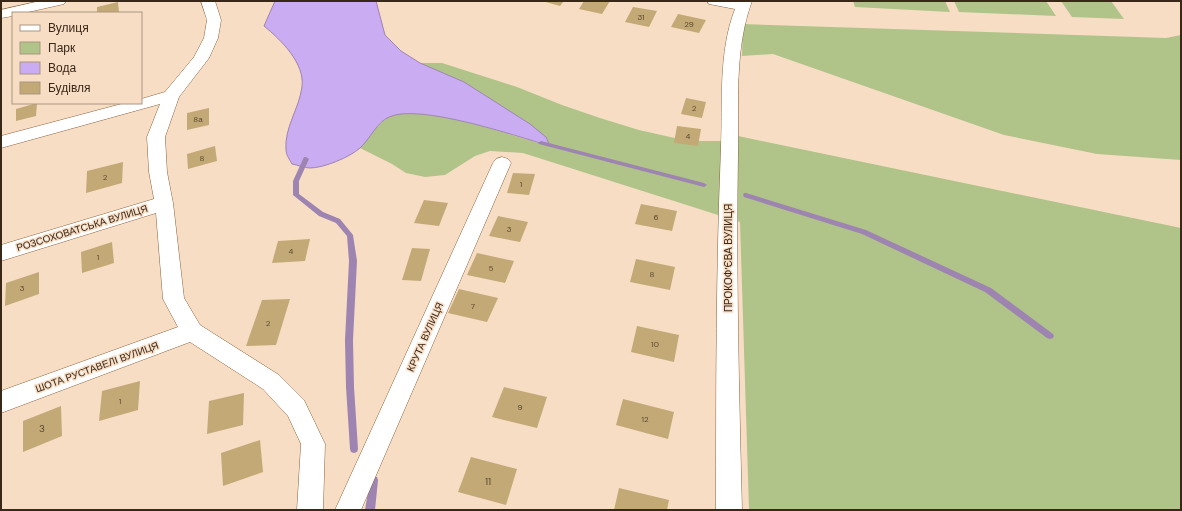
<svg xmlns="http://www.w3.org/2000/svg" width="1182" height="511" font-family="'DM Sans',sans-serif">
<rect width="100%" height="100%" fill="#f8ddc5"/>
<!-- green -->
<path fill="#b0c489" d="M853,1H945L950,12L855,7Z
M954,1H1046L1056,16L959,12Z
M1061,1H1111L1124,19L1072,17Z
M743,24L1166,38L1181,35V160L1097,154L1004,135L773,54L742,56Z
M420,63H442L517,87L562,105L600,118L639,130L688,141H721L738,136L1181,228V510H749L740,222L523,153L490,151L475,156L445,175L425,177L406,173L392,164L360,148C367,139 379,122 389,117C417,102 517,137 549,146L530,124L464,82Z"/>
<!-- water -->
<path fill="#c9acf2" stroke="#9e84b1" d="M275,1H376L385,35L401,51L420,63L464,82L530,124L546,137L550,146C516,136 419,103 389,117C377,122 370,139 360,148C350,157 324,168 310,168C304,168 298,165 292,164C290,160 286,155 286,150C284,128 299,109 302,87C305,63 281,40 264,26Z"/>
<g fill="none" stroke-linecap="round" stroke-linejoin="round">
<!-- stream -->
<path fill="#9e84b1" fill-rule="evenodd" d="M541,141L704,183L707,185L704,187L539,144L538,143Z
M304,157H306L309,159L299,181V194L323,212L340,219L353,235L357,261L353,340L354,387L358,449L357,452L354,453L351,452L350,449L346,387L345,340L349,261L347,236L336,223L319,216L293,195V181Z
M744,193H746L866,230L991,288L1053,334L1054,336L1053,338L1050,339L1047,338L985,292L862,234L744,197L743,195Z
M374,476L377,477L378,480L375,510H365L370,480L371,477Z"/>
</g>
<!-- building -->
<path fill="#c3a976" d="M542,1H564L560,6Z
M584,1H610L602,14L579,9Z
M118,2L119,12L97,13V7Z
M633,7L657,11L649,27L625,22Z
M678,14L706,20L699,33L671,27Z
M686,98L706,102L702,118L681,114Z
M37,103L36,116L16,121V109Z
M209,108V125L187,130V113Z
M677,126L701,129L698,146L674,143Z
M215,146L217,161L188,169L187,154Z
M123,162L122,183L86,193L87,171Z
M513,173L535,174L529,195L507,193Z
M424,200L448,203L439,226L414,223Z
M641,204L677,211L672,231L635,224Z
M498,216L528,222L520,242L489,236Z
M310,239L305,261L272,263L278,241Z
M112,242L114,263L82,273L81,252Z
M412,248L430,249L421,281L402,280Z
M477,253L514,261L505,283L467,275Z
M636,259L675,267L670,290L630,282Z
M39,272V294L5,306L6,283Z
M459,289L498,298L487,322L448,313Z
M290,299L276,345L246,346L262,300Z
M637,326L679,335L674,362L631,352Z
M140,381L138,410L99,421L102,391Z
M504,387L547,397L537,428L492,417Z
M244,393L243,425L207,434L209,401Z
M623,399L674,412L668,439L616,425Z
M61,406L62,436L23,452V421Z
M260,440L263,472L223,486L221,453Z
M471,457L517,469L506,505L458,492Z
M619,488L669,500L667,510H614Z"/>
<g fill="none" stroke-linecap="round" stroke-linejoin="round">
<!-- street casing -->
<g stroke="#8a623c" stroke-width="1">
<path id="street" d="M40,1H66L64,4L24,13H13V16L1,18V10Z
M201,1H215L221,20L218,38L209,58L179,97L165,137L167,172L173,203L184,298L200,325L279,375L304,400L325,444L323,510H297L301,444L288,416L263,389L190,342L1,413V391L178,327L163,299L156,213L1,261V245L154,199L149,172L147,137L160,104L1,148V136L125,103H141V99L165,92L194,57L204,38L207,20Z
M707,1H752C734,50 739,102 738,153C736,272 739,391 742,510H716C716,389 716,268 721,147C723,102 718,53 735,9L709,4Z
M502,157L508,159L511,163L361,510H335L493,163L496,159Z"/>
</g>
<!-- street -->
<use href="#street" fill="#fff" fill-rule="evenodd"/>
</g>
<g text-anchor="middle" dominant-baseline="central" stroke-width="3" stroke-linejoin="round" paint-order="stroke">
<!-- number labels -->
<g font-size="8" fill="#5c4830">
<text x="641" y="17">31</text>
<text x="689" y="24">29</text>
<text x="694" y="108">2</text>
<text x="198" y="119">8а</text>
<text x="688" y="136">4</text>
<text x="202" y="158">8</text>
<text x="105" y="177">2</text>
<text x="521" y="184">1</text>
<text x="656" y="217">6</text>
<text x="509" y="229">3</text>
<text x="291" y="251">4</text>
<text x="98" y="257">1</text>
<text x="491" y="268">5</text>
<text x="652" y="274">8</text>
<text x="22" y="288">3</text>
<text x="473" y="306">7</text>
<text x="268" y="323">2</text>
<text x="655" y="344">10</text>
<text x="120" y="401">1</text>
<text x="520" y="407">9</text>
<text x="645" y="419">12</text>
</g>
<!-- street labels -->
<g font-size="10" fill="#392818" stroke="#f8ddc5">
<text transform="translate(82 228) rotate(-17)">РОЗСОХОВАТСЬКА ВУЛИЦЯ</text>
<text transform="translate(728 258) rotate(-90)">ПРОКОФ’ЄВА ВУЛИЦЯ</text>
<text transform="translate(425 337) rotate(-66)">КРУТА ВУЛИЦЯ</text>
<text transform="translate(97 367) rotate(-20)">ШОТА РУСТАВЕЛІ ВУЛИЦЯ</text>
</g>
<!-- near-number labels -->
<g font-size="10" fill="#5c4830">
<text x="42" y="428">3</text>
<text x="488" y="481">11</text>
</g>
</g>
<!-- border -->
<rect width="1182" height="511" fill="none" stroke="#392818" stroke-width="4"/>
<!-- legend -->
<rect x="12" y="12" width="130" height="92" fill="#f8ddc5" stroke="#ac9580"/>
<rect x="20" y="25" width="20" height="6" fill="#ffffff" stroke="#ac9580"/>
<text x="48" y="32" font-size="12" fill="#392818">Вулиця</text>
<rect x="20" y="42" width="20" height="12" fill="#b0c489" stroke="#ac9580"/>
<text x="48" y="52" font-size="12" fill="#392818">Парк</text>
<rect x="20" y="62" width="20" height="12" fill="#c9acf2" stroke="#ac9580"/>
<text x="48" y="72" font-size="12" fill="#392818">Вода</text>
<rect x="20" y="82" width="20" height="12" fill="#c3a976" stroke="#ac9580"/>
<text x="48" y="92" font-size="12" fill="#392818">Будівля</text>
</svg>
